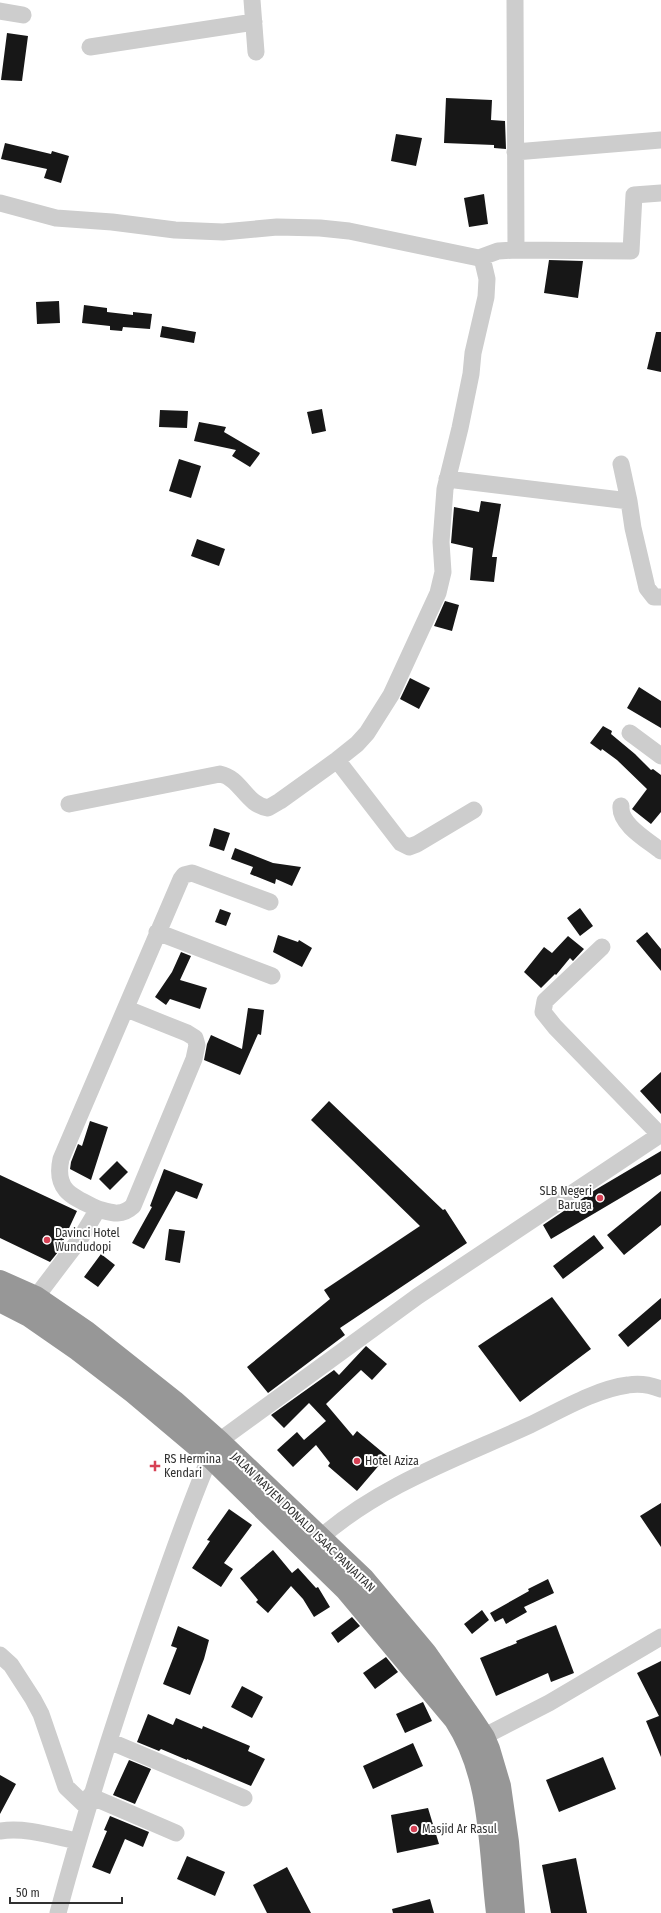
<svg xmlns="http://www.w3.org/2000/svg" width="661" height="1913" font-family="'Fira Sans Condensed',sans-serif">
<rect width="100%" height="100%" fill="#fff"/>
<!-- building -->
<path fill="#171717" d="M7,33L28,36L22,81L1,80Z
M446,98L492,100L491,120L505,121L506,149L494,148V145L444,143Z
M396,134L422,138L416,166L391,161Z
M5,143L51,154L52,151L69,156L61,183L44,178L47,169L1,159Z
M484,194L488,224L469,227L464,198Z
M549,260L583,261L578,298L544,293Z
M59,301L60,323L37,324L36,302Z
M84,305L107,308V312L133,315V312L152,314L150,329L123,327L122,331L110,330V326L82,323Z
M162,326L196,332L194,343L160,337Z
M656,332H661V372L647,369Z
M322,409L326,431L312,434L307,412Z
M160,410L188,411L187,428L159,427Z
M199,422L226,427L224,432L260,453L259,455L250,467L232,456L236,450L194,441Z
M179,459L201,466L191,498L169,491Z
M481,501L501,504L492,557H497L494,582L470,580L473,548L451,543L454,507L479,512Z
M197,539L225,549L219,566L191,556Z
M445,601L459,605L452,631L434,626Z
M410,678L430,688L419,709L400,699Z
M639,687L661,701V728L627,708Z
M603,726L612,731L611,734L635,754L651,770L653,769L661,775V812L651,824L632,809L647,789L617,760L602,749L601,751L590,743Z
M214,828L230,833L224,851L209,846Z
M235,848L273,863L301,867L292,886L276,879L275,884L250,874L253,867L231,859Z
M580,908L593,926L580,936L567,918Z
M220,909L231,913L226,926L215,922Z
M647,932L661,949V971L636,941Z
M278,935L298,942L299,940L312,948L302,967L273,952Z
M568,936L584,949L573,961L570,958L556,975L555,974L541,988L524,972L544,947L552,953Z
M181,952L191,956L180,980L207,988L200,1009L170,999L166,1005L155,997L172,972Z
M248,1008L264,1010L261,1035L258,1034L240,1075L204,1060L207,1044L211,1035L242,1049Z
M661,1072V1114L640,1091Z
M329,1101L443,1210L445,1209L467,1243L340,1328L345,1335L268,1393L247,1367L330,1299L324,1290L420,1226L311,1120Z
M90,1121L108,1127L91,1180L70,1169L71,1162L78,1144L82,1146Z
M661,1151V1174L551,1239L543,1225L595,1190Z
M117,1161L128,1172L110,1190L99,1179Z
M164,1169L203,1184L197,1199L176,1191L144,1249L132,1243L152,1207L150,1206Z
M0,1175L77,1211L58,1252L50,1262L0,1238Z
M661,1191V1225L624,1255L607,1235Z
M169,1229L185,1231L180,1263L165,1260Z
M594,1235L604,1248L563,1279L553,1266Z
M101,1254L115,1265L98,1287L84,1277Z
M552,1297L591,1349L520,1402L478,1346Z
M661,1298V1319L628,1347L618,1335Z
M366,1346L387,1364L372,1380L361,1370L326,1404L353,1436L357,1431L387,1456L357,1491L328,1466L330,1463L316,1445L293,1467L277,1450L297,1432L304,1440L326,1421L309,1403L284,1428L271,1415L334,1370L339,1375Z
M661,1503V1547L640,1516Z
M229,1509L252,1525L224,1563L233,1569L221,1587L192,1568L210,1541L207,1540Z
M273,1550L292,1573L298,1568L316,1588L318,1587L330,1607L314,1617L303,1599L291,1586L268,1613L256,1602L258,1600L240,1578Z
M548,1579L554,1593L524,1607L527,1612L506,1624L503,1618L495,1622L490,1613L529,1591L528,1589Z
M482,1610L489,1620L472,1634L464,1624Z
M352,1617L360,1626L338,1643L331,1633Z
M556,1625L574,1673L551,1682L548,1673L496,1696L480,1658L517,1643L516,1641Z
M178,1626L209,1640L204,1659L190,1695L163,1684L177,1648L171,1646Z
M386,1657L398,1672L375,1689L363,1673Z
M661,1661V1757L646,1721L659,1716L637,1673Z
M242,1686L263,1697L252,1718L231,1707Z
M423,1702L432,1721L405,1733L396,1714Z
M148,1714L173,1725L176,1718L202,1729L203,1726L250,1746L248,1751L265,1759L251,1786L187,1759V1760L161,1749L159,1751L137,1742Z
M413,1743L423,1766L373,1789L363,1766Z
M603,1757L616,1789L559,1812L546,1780Z
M129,1760L151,1769L135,1804L113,1795Z
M0,1775L16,1784L0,1814Z
M428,1808L439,1844L397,1853L391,1815Z
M110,1816L149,1832L143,1847L125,1839L110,1874L92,1867L107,1831L104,1830Z
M187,1856L225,1872L215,1896L177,1879Z
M576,1858L587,1913H551L542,1865Z
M287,1867L311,1913H267L253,1885Z
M430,1899L434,1913H393L392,1909Z"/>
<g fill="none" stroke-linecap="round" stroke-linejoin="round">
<!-- minor -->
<path stroke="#cdcdcd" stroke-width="17" d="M252,0L256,52
M515,0L516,250
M0,11L23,15
M90,47L254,22
M515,152L661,140
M0,203L56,218L112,222L175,230L223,232L277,227L320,228L349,231L479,258L483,262L487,279L486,297L473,353L471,374L460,428L445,489L441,542L443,572L438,593L391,695L367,733L357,744L337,760L280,801L268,808C246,805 241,778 220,774L69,804
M479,258L498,251L516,250L631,251L634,195L661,193
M621,464L629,501
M447,479L629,501L633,528L647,588L654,597H661
M630,733L661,756
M337,760L401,843L409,847L417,844L474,810
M621,806C619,824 647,840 661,851
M157,932L272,976
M602,947L545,1001L543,1012L555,1027L660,1135
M98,1209C112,1213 121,1217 133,1206L194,1059L197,1045L195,1038L187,1033L127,1009
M36,1297L80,1239L98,1209C73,1197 54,1191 61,1159L181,879L184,875L192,873L270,902
M219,1441L418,1296L661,1134
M320,1538C380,1485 458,1458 530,1425C559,1411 596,1389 628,1385C639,1383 651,1385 661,1389
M0,1655L11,1665L33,1699L41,1714L66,1787L87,1807
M109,1741L244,1798
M473,1742L549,1703L661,1637
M90,1796L176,1833
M0,1831C25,1827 53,1836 77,1841
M58,1913C84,1816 114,1722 147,1627C167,1570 186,1513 210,1457"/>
<!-- highway -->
<path stroke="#979797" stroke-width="22" d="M0,1281L36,1297L87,1332L174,1401L219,1441L364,1579L426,1653L472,1719L484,1737L489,1749L500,1786L508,1842L514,1913
M0,1301L29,1316L78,1350L134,1393L210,1457L346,1590L455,1720C492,1777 489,1848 497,1913"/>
</g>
<!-- markers -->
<g fill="#d74155" stroke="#fff" stroke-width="1.5">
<circle cx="600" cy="1198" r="4"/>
<circle cx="47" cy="1240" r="4"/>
<circle cx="357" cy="1461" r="4"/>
<path d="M153 1460h4v4h4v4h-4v4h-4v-4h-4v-4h4z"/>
<circle cx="414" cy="1829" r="4"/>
</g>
<g text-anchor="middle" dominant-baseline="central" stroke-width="4" stroke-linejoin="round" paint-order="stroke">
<!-- poi labels -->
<g font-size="12" fill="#303030" stroke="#fff" text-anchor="start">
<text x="592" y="1191" text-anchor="end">SLB Negeri<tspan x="592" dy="14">Baruga</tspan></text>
<text x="55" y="1233">Davinci Hotel<tspan x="55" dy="14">Wundudopi</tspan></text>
<text x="164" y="1459">RS Hermina<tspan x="164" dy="14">Kendari</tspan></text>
<text x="365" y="1461">Hotel Aziza</text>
<text x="422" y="1829">Masjid Ar Rasul</text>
</g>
<!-- street labels -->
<g font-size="12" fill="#303030" stroke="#fff">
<text transform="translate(303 1522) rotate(44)">JALAN MAYJEN DONALD ISAAC PANJAITAN</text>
</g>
</g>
<!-- scale -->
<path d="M10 1897v6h112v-6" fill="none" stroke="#303030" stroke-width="2"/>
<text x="16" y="1897" font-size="12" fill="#303030" stroke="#ffffff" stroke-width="3" paint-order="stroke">50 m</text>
</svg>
